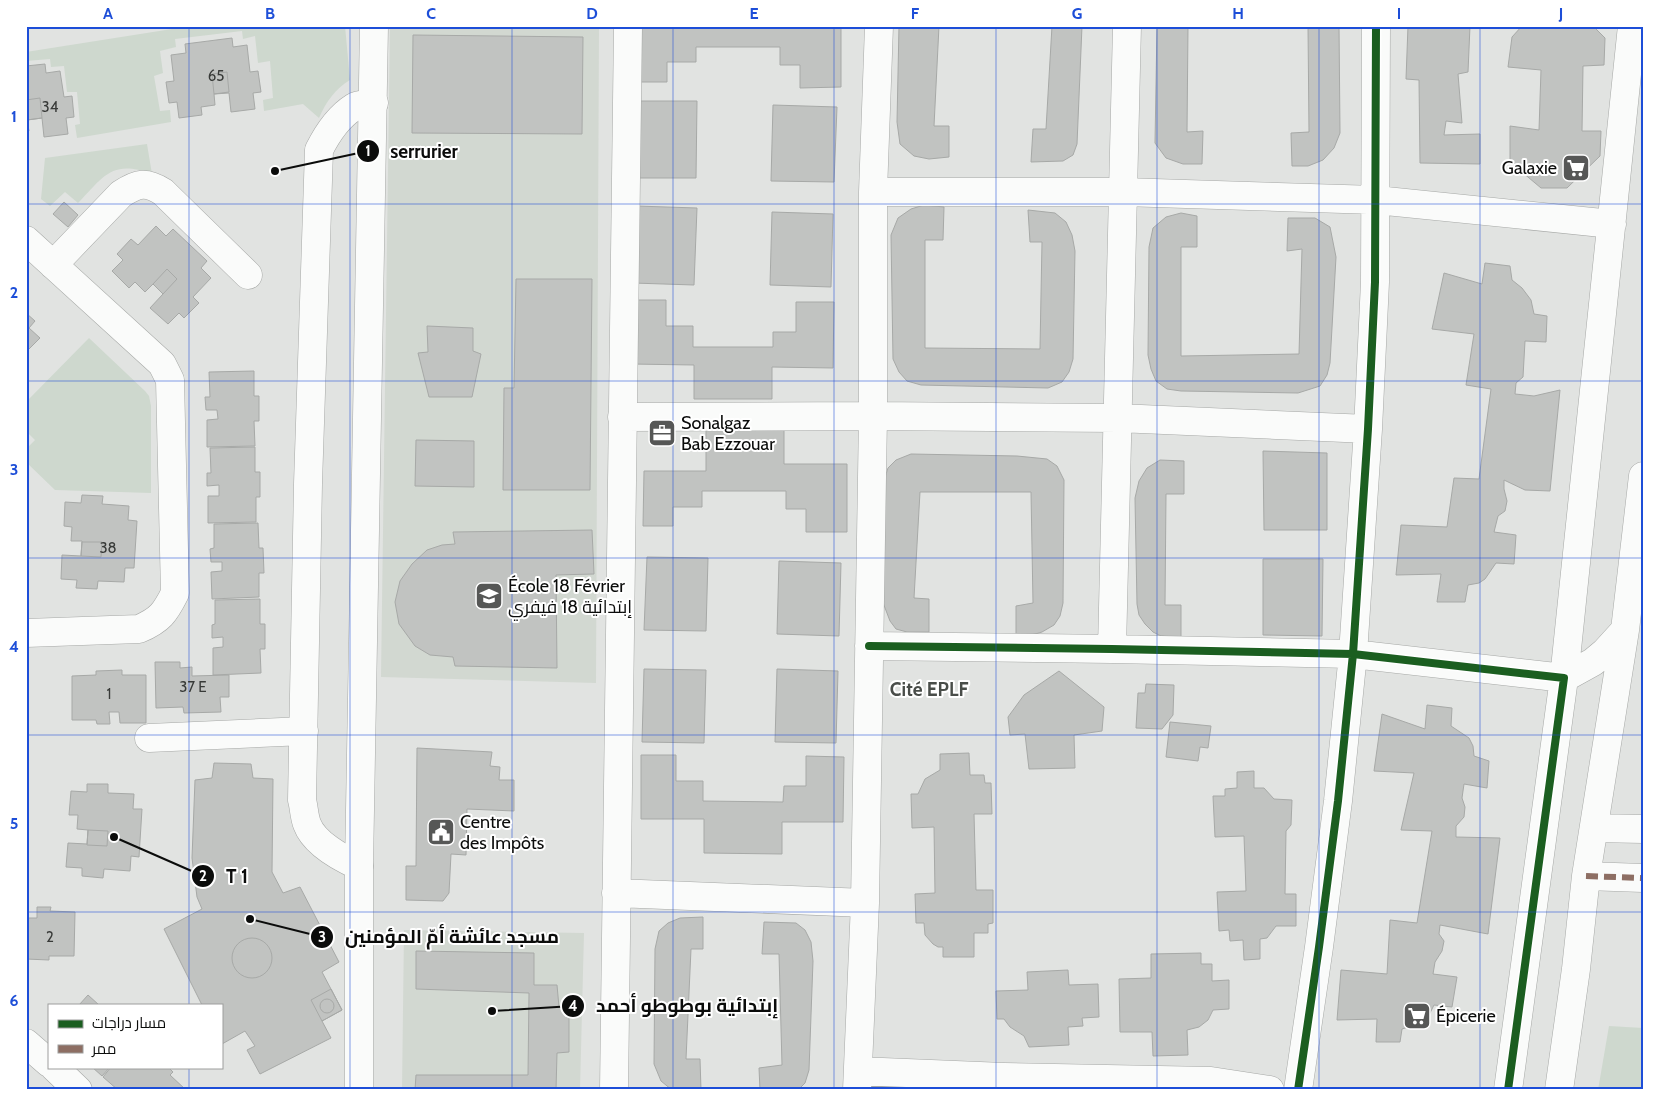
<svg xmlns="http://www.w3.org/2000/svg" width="1669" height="1116" font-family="Cabin,Cairo,sans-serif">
<rect width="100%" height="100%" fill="#e1e3e1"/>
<!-- built -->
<path fill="#d2d8d1" d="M390,26H599L596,683L381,677Z
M404,930L584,933L580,1090H402Z"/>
<!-- green -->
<path fill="#ced8ce" d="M191,26H345L350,80C335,89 326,102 319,118L303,104L264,111L263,100L273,98L270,61L258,63L255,36L243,39L242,31L175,39L176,47L160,51L163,73L154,76L160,111L170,110L171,122L77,138L75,125L80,124L77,92H67L64,66L51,67L50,59L26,61V52Z
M147,144L152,174C112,159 104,176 78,203L65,192L50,206L41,199L45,158Z
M89,338L145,391L149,396L151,406V493L55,490L26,462V449L35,440L26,431V402Z
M1609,1026L1643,1028V1090H1598Z"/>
<!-- building -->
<path fill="#c1c3c1" stroke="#a7a9a7" d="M841,26V87L800,88V65H780V47H696V62H667V82H637V27Z
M899,26H939L934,126H949V157L929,159L914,156L900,144L897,122Z
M1052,26H1082L1077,144L1073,155L1063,161L1031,162L1033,129H1046Z
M1157,26H1188L1187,132L1203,131L1202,164H1183L1166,158L1155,143Z
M1308,26H1339L1340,133L1334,148L1323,160L1308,166H1292L1291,133L1309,132Z
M1408,26H1470L1468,72L1458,74L1462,123L1446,121L1444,135L1480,134V164L1420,163L1419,80L1406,79Z
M1522,26H1593L1605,38L1604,65L1583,66L1582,131H1601L1600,156L1567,188H1541L1510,162V126L1539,130L1541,70L1508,67L1512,37Z
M413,35L583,37L582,134L412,133Z
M232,38L233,47L247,45L250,72L258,71L261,92L253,93L255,109L231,112L229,93L214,94L215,105L201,107L202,115L179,118L177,102L169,103L166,82L174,81L171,55L186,53L185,44Z
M45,64L46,73L60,71L64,97L72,96L74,117L66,118L68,134L44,137L42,118L27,120L29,131H26V66Z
M227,72L229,92L214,94L212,74Z
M40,98L42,118L27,120L26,100Z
M637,101H697L696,178H636Z
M773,105L837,107L834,182L771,181Z
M64,202L78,215L68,227L53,214Z
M924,205L944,207L943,240H925V348L1040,349L1042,242H1030L1028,210L1055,213L1066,222L1072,235L1075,251L1073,359L1069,372L1062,382L1048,388L921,385L907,381L899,372L893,359L891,235L898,218L911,209Z
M636,206L697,208L694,285L633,283Z
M772,212L833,214L831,287L770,285Z
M1181,213L1197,216V247H1181V356L1299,354L1302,249L1287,251L1288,218H1315L1330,227L1336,257L1330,363L1327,375L1320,386L1298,393L1181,391L1167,389L1156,381L1151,369L1148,355L1149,247L1153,228L1166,217Z
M156,226L166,236L173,229L207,261L201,268L211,278L193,297L199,303L184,318L179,313L168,324L150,308L163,294L153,284L145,292L135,282L129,288L112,271L123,260L117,254L131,239L138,245Z
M1485,263L1510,266L1512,280L1522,288L1531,300L1534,314L1547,316L1546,342L1525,341L1523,377L1516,383L1515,394L1534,396L1560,390L1550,491L1525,490L1504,480V489L1507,501L1505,511L1498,516L1494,532L1516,535L1514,564L1496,563L1485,579L1479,583L1468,585L1465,602H1437L1441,574L1396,575L1401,525L1447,527L1454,478L1479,479L1491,389L1466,385L1474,334L1432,329L1444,273L1482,284Z
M167,269L177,279L163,294L153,284Z
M516,279H592L590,490H503L504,388H514Z
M631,300H666V326H693V347H773V332H796V302H834L833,368L772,367V399H694V365L631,364Z
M26,313L35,321L29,328L40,338L26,352Z
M427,326L473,328V351L481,354L472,397H429L418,353L428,352Z
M254,371V396H259V421H254L255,446L207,447V420L218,419L217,410H206L205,397H210L209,372Z
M706,428H784V464H847V532H806V509H786V491H702V507H673V526H643L644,471H706Z
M416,440L474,441V487L415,486Z
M255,447V472H260V497H256V522L208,523V496H219V485L207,486V473H211L210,448Z
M1263,451L1327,453V530H1264Z
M911,454L1017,456L1047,459L1057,466L1064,480L1063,603L1060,616L1054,625L1042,632L1032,635L1016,636V606L1033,603L1031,492H920L914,598L929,599V632H907L896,629L890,621L882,600V487L888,468L896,460Z
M1160,460L1184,461V494H1166L1165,605H1181V638L1161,636L1153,632L1145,624L1139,615L1137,604L1135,498L1139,481L1147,468Z
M82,495L103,496L102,504L129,506L128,520L137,521L134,568H125L124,582L98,581L97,589L76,588L77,580L61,579L62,555L81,556L82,541H71L72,527L64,526L65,502L81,503Z
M258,523L259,548H263L264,573H259V597L212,599L211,572L222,571V562H211L210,549L214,548V524Z
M592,530L594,574L556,575L557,668L455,666L453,657L430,655L415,646L399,624L395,602L400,581L412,564L427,550L442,545L455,544L453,532Z
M82,542H102L101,557L81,556Z
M647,557L708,558L706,631L644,630Z
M1263,559H1323L1322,636L1263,635Z
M779,561L841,563L839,636L777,634Z
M260,599V624H265V649H260L261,673L213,675V648L223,647V637L212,638V625L215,624V600Z
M155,662H180V668L192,667V676L229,675V697H220L221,712L184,713L183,707L156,708Z
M644,669L706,670L704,743L642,742Z
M777,669L838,671L836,743L775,742Z
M122,670V675H146V723H120L119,712H109L110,724H97L96,720H72V676L96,675V671Z
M1059,671L1104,707L1102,731L1074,735L1075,768L1029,769L1025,734L1010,735L1008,717L1024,695Z
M1146,684L1174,685L1173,715L1162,729L1136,728L1138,693H1145Z
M1427,705L1452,708L1451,726L1469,738L1473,746L1474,756L1489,761L1487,788L1464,784L1462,798L1465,807L1464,817L1456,826V837L1500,838L1488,934L1440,925L1439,934L1444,941L1442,951L1435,962L1433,974L1457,977L1452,1007L1434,1005L1428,1017L1415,1025L1402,1029L1400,1042H1376L1377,1019L1337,1020L1341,970L1387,974L1390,920L1417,923L1432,831L1401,830L1414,773L1374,771L1382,714L1425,729Z
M1170,722L1211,726L1208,748L1200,747L1198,761L1166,757Z
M417,748L492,752L490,766L500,767L499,780H514V811L467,809L466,855L451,854L449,893L443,901L406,900V866H416Z
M969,753L970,775H984L985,783H991L992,814H974L976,890H993V923L988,924V933H974V957H943V947H938L933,944L925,935L924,923H916L915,894L935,893L934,827L912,828L911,794H918L925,779L940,770V754Z
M641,755H676V781H703V801L783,802L784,786H806V756L844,757L843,822H782V854L704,853V819H641Z
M214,763L251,764L253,778L273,779L272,872L283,893L300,887L339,962L322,972L342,1010L322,1021L331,1038L260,1074L247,1050L255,1046L245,1031L222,1044L221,1005H202L164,929L202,909L197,897L192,858L195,780L212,778Z
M1254,771V788H1264L1274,799L1292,800L1291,825L1286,831L1285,894H1296V926H1276L1267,938L1260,939V959L1244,960L1243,940L1230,941L1229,930L1219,931L1217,892L1246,891L1244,836L1215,837L1213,796H1225V789L1237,788V772Z
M87,784H108V793L134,794L133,809H142L139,857L131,856L130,871L104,869L103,878L82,876V868L66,867L68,843L87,844L88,830L77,829L78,815H69L71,791L87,792Z
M88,830L108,831L107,846L87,845Z
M26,907L27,918H37V907H51L50,911L75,912L74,956H49V960L26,959Z
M703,917V949H691L686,1059H700L701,1090H672L661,1081L654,1064L655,949L659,931L668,923L680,918Z
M764,922L796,923L805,930L811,942L813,961L809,1070L805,1083L798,1090H760L759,1068L782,1065L779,954H762Z
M232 958a20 20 0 1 1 40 0a20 20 0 1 1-40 0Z
M416,951L534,953V985H557L559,1007L569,1008V1052L557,1053L556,1090H415L416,1075H528L529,993L416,989Z
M1201,953V964H1212V981L1229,980V1009L1213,1010L1208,1020L1199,1027L1187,1030L1188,1055L1153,1056L1152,1032H1120L1119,979L1151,978V954Z
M1068,970L1069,985L1098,984L1099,1017L1082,1018L1083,1026L1068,1027L1069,1045L1029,1047L1024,1036L1010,1027L1004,1019H997L996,991L1028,990L1027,972Z
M331,989L342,1010L322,1021L311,1000Z
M88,995L99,1005H79Z
M320 1006a7 7 0 1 1 14 0a7 7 0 1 1-14 0Z
M92,1067H110L102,1076Z
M111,1067H168L173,1072L170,1075L186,1090H118L103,1077Z"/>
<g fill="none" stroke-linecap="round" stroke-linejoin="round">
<!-- street casing -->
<g stroke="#a6a8a6" stroke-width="29">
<path id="street" d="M873,192H1123L1376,200L1612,224
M26,240L162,364L170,380L175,593C165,613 160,620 139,629L26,633
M53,265L121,194C138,183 146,181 163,192L248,275
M622,417L873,416L1118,418L1368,429
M869,646L1112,649L1353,654L1564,678L1508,1090
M1112,649L1127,26
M1564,678L1632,26
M1564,678L1593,662L1605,652L1625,630
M149,738L304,731
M1594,828L1643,829
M359,866C341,858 314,843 307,824C304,816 304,807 302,800L308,484L319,150C327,134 338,117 354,107C359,104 368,104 374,103
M1586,876L1643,878
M616,893L865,903
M26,1043L49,1063
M54,1067L78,1090
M858,1071L1004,1077L1211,1081L1270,1090
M614,1090L628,26
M857,1090L865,903L873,416V192L879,26
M1298,1090L1319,947L1338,801L1353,654L1368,429L1375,282L1376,26
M1559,1090L1576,969L1586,876L1625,630L1643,476"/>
</g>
<!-- secondary casing -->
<g stroke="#a6a8a6" stroke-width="29">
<path id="secondary" d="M359,1090V866L374,26"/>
</g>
<!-- street -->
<use href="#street" stroke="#fafbfa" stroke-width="28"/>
<!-- secondary -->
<use href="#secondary" stroke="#fafbfa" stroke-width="28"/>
<!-- quiet -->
<path stroke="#8d6e63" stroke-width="6" stroke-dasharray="12 6" stroke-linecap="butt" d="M1586,876L1643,878"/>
<!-- cycleway casing -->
<g stroke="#fff" stroke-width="11">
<path id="cycleway" d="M869,646L1112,649L1353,654L1564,678L1508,1090
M1298,1090L1319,947L1338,801L1353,654L1368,429L1375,282L1376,26"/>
</g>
<!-- cycleway -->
<use href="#cycleway" stroke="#1b5e20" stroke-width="8"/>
</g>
<!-- grid -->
<path fill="none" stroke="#1d4ed8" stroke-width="1" stroke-opacity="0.55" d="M189,26V1005M350,26V1090M512,26V1090M673,26V1090M834,26V1090M996,26V1090M1157,26V1090M1319,26V1090M1480,26V1090M26,204H1643M26,381H1643M26,558H1643M26,735H1643M26,912H1643M189,1067V1090"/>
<!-- icons -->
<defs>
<g id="supermarket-square" transform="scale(1.4375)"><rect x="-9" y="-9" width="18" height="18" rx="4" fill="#565756" stroke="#fff"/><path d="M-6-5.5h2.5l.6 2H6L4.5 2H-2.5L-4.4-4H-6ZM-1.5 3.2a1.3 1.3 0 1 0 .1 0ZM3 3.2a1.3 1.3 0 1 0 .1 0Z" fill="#fff"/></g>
<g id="office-square" transform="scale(1.4375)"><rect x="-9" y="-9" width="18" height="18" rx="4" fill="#565756" stroke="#fff"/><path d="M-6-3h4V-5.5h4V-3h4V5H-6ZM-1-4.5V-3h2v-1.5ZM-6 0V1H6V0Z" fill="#fff"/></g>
<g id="school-square" transform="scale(1.4375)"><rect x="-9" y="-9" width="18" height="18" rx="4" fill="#565756" stroke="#fff"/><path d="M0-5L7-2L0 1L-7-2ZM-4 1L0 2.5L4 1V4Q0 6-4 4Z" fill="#fff"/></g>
<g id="civic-square" transform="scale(1.4375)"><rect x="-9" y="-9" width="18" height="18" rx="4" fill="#565756" stroke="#fff"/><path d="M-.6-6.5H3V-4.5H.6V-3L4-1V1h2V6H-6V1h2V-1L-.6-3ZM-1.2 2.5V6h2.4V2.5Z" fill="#fff"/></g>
</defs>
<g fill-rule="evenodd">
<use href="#supermarket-square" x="1576" y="168"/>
<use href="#office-square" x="662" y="433"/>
<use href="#school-square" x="489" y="596"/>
<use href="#civic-square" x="441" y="832"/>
<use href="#supermarket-square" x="1417" y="1016"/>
</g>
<g text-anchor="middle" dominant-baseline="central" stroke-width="4" stroke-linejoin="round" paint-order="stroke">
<!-- number labels -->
<g font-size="15" fill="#383a38">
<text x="216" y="76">65</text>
<text x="50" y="107">34</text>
<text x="108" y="548">38</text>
<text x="193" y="687">37 E</text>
<text x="109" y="694">1</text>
<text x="50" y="937">2</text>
</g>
<!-- poi labels -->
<g font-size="18" fill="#0b0c0b" stroke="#fff" text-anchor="start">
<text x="1557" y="168" text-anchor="end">Galaxie</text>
<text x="681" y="423">Sonalgaz<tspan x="681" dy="21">Bab Ezzouar</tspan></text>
<text x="508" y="586">École 18 Février<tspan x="508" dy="21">إبتدائية 18 فيفري</tspan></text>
<text x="460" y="822">Centre<tspan x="460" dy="21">des Impôts</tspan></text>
<text x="1436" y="1016">Épicerie</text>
</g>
<!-- neighbourhood labels -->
<g font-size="19" font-weight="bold" fill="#494d49" stroke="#fff">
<text x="929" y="689">Cité EPLF</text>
</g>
</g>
<!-- callouts -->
<path fill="none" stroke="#0b0c0b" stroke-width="2" d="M275 171L368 151M114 837L203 876M250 919L322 937M492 1011L573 1006"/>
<g fill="#0b0c0b" stroke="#fff" stroke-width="2">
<circle cx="275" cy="171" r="5"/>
<circle cx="114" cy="837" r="5"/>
<circle cx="250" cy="919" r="5"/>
<circle cx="492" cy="1011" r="5"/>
<circle cx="368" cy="151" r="12"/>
<circle cx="203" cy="876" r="12"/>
<circle cx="322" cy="937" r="12"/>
<circle cx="573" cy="1006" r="12"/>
</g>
<g font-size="15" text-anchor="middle" font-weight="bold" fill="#fff">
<text x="368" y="156">1</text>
<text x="203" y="881">2</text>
<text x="322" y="942">3</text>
<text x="573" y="1011">4</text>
</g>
<g font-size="19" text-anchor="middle" font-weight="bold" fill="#0b0c0b" stroke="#fff" stroke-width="4" stroke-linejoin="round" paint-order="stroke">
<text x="424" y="158">serrurier</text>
<text x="237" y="883">T 1</text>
<text x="452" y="943">مسجد عائشة أمّ المؤمنين</text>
<text x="687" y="1012">إبتدائية بوطوطو أحمد</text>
</g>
<!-- border -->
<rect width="1669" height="1116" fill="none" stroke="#ffffff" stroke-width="55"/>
<!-- legend -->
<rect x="48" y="1004" width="175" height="65" fill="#ffffff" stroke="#9d9e9d"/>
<rect x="58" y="1020" width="25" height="8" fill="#1b5e20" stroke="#9d9e9d"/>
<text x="92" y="1028" font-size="15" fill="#0b0c0b">مسار دراجات</text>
<rect x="58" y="1045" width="25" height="8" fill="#8d6e63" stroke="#9d9e9d"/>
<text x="92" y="1054" font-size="15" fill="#0b0c0b">ممر</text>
<rect x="28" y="28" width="1614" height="1060" fill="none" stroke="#1d4ed8" stroke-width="2"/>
<g font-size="16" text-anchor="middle" font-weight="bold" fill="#1d4ed8">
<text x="108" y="19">A</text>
<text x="270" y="19">B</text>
<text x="431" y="19">C</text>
<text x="592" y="19">D</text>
<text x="754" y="19">E</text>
<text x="915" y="19">F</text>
<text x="1077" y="19">G</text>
<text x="1238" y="19">H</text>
<text x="1399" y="19">I</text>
<text x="1561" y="19">J</text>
<text x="14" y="122">1</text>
<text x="14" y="298">2</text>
<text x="14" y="475">3</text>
<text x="14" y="652">4</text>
<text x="14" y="829">5</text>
<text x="14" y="1006">6</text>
</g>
</svg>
